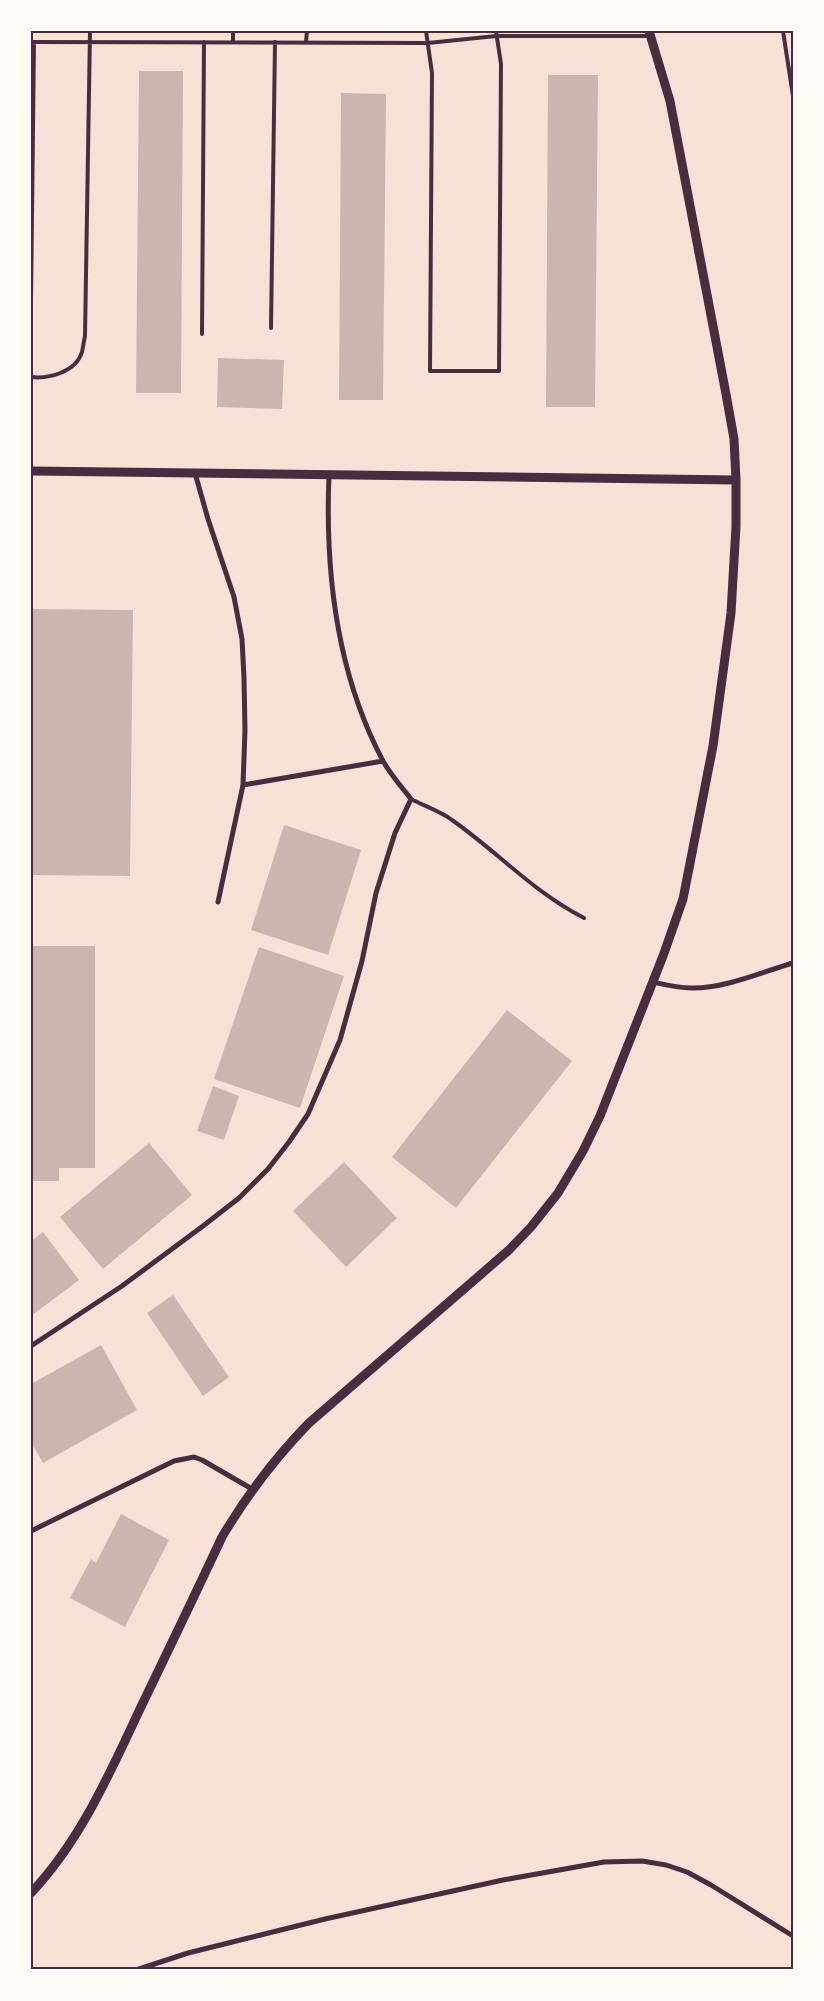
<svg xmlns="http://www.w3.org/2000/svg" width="824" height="2001" font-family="Commissioner,sans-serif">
<rect width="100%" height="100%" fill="#f7e1d7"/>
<!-- building -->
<path fill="#ccb4b1" d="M139,71H183L181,393H136Z
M548,75H598L595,407H546Z
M341,93L386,94L383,400H339Z
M218,358L284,360L282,409L217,407Z
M31,609L133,610L130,876L31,875Z
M284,825L361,850L328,955L251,930Z
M31,946H95V1168H59V1181H31Z
M259,947L344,976L300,1108L214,1079Z
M507,1010L572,1061L456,1208L392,1157Z
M213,1086L239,1096L224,1140L197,1131Z
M149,1143L192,1195L103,1269L60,1217Z
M344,1162L397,1218L346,1267L293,1211Z
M43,1232L79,1280L31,1316V1241Z
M173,1295L229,1377L203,1396L147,1313Z
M101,1345L137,1410L43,1463L31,1442V1384Z
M121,1514L169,1540L125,1627L70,1598L91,1559L96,1563Z"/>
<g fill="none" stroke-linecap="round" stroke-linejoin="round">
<!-- service -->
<path stroke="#4a2c40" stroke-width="4" d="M233,31V42
M426,31L432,73L430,371H499L501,64L496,31
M783,31L793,96
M31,42L428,43L496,36H650
M306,42L307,31
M31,302L34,42
M271,328L275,42
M202,334L204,42
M31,377C49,379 76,372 82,352C83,347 84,341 85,336L90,31
M411,799C424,806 440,811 452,820C499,853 532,891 584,918"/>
<!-- minor -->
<path stroke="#4a2c40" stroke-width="5" d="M195,473L208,519L234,597L242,639L244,678L245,730L243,785L218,902
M243,785L383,761
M653,982C666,985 678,988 691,988C723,989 762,972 793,963
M31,1346L122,1286L203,1226L239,1198L268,1169L289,1142L308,1114L340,1040L362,961L376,893L395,833L411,799C401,786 389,773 382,759C337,673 325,571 329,475
M31,1531L174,1461L194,1457L202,1460L252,1489
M136,1970L188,1953L325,1919L503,1880L604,1862L642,1861L666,1865L687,1872L711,1885L793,1936"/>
<!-- tertiary -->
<path stroke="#4a2c40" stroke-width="9" d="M31,471L736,480
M31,1893C80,1841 109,1775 139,1711C167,1653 195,1595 222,1537C248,1493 274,1459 309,1423L509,1250L531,1227L558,1193L583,1151L600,1116L663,956L683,899L713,746L731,613L736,526V480L734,439L726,394L670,101L649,31"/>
</g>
<!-- border -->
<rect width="824" height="2001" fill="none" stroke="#fffaf5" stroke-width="65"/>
<rect x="32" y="32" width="760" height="1936" fill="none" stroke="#4a2c40" stroke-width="2"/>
</svg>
